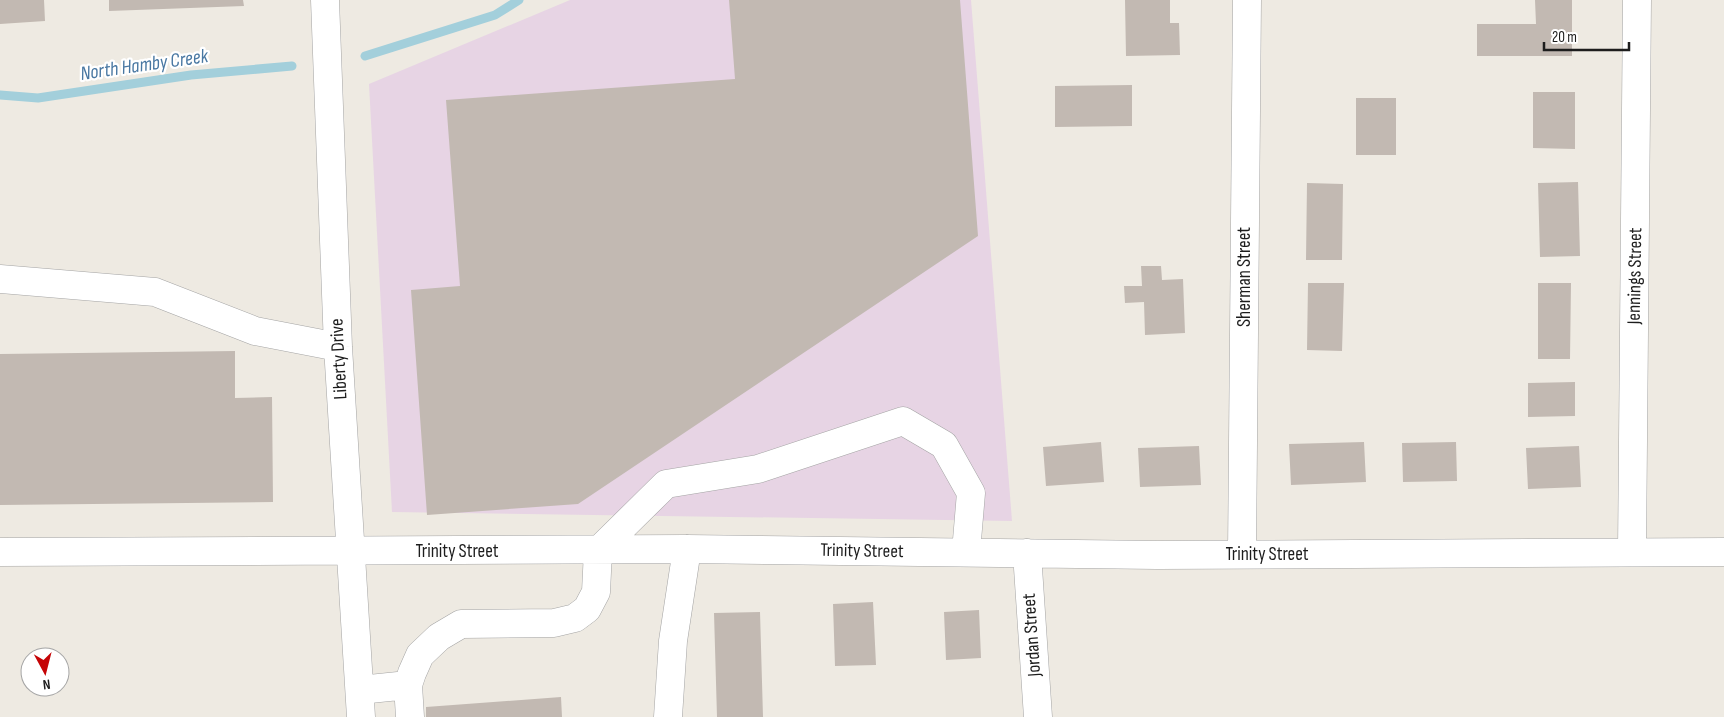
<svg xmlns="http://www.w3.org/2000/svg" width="1724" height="717" font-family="'Sofia Sans Condensed',sans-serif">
<rect width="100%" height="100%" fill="#eeeae2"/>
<!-- industrial -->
<path fill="#e7d4e4" d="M570,0H971L1012,521L392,512L369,84Z"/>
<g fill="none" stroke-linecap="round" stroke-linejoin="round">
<!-- stream -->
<path stroke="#a3cfdb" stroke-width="9" d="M365,56L495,15L519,0
M0,95L38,98L191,75L292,66"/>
</g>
<!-- building -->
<path fill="#c2b9b2" d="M0,0H44L45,21L0,24Z
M109,0H243L244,6L109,11Z
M729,0H960L978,236L578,504L427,515L411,290L460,286L446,100L735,79Z
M1125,0H1170V23H1179L1180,55L1126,56Z
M1535,0H1572V56H1477V24H1536Z
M1132,85V126L1055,127V86Z
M1533,92H1575V149L1533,148Z
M1356,98H1396V155H1356Z
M1578,182L1580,256L1540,257L1538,183Z
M1307,183L1343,184L1342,260H1306Z
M1141,266H1161L1162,280L1183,279L1185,333L1145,335L1144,302L1125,303L1124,286H1142Z
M1308,283H1344L1342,351L1307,350Z
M1538,283H1571L1570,359H1538Z
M235,351V398L272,397L273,502L0,505V354Z
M1575,382V416L1528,417V383Z
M1101,442L1104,482L1046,486L1043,447Z
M1364,442L1366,482L1291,485L1289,444Z
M1456,442L1457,481L1403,482L1402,443Z
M1199,446L1201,485L1140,487L1138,448Z
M1579,446L1581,487L1528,489L1526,448Z
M873,602L876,665L835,666L833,604Z
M979,610L981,658L946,660L944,612Z
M760,612L763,717H717L714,613Z
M561,697L562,717H426V707Z"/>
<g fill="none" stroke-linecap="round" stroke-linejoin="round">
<!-- minor casing -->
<g stroke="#a4a4a4" stroke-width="29">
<path id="minor" d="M325,0L338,347L361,717
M0,279L155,292L255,331L338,347
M0,552L687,549L1157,555L1724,552
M1632,552L1637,0
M1027,553L1038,717
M1242,554L1247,0
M360,690L408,685
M410,717L408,685L412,673L420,655L439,637L461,624L554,623L575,618L587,609L596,592L598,551L666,484L758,469L903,421L944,445L971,493L966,552
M668,717L673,641L687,549"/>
</g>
<!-- minor -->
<use href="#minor" stroke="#fff" stroke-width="28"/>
</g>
<g text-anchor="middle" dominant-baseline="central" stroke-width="4.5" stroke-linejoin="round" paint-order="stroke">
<!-- street labels -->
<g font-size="19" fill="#1d1d1d" stroke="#fff">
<text transform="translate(1635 276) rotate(-89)">Jennings Street</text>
<text transform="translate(1244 277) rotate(-90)">Sherman Street</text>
<text transform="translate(339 359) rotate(-93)">Liberty Drive</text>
<text x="457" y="551">Trinity Street</text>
<text transform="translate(862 551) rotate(1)">Trinity Street</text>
<text x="1267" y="554">Trinity Street</text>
<text transform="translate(1032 635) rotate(-94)">Jordan Street</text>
</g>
<!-- water labels -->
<g font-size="20" font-style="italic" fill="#4877a2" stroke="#fff">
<text transform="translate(144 65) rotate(-8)">North Hamby Creek</text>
</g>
</g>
<!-- north arrow -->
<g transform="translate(45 672) rotate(173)"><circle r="24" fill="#ffffff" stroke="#a5a5a5"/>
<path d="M0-4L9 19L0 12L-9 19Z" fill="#c50406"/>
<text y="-8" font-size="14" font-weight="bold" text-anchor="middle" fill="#1d1d1d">N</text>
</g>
<!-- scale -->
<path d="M1544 42v8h85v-8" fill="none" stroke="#1d1d1d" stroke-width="2.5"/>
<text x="1552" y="42" font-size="15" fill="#1d1d1d" stroke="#ffffff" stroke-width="4" paint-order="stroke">20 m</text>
</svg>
